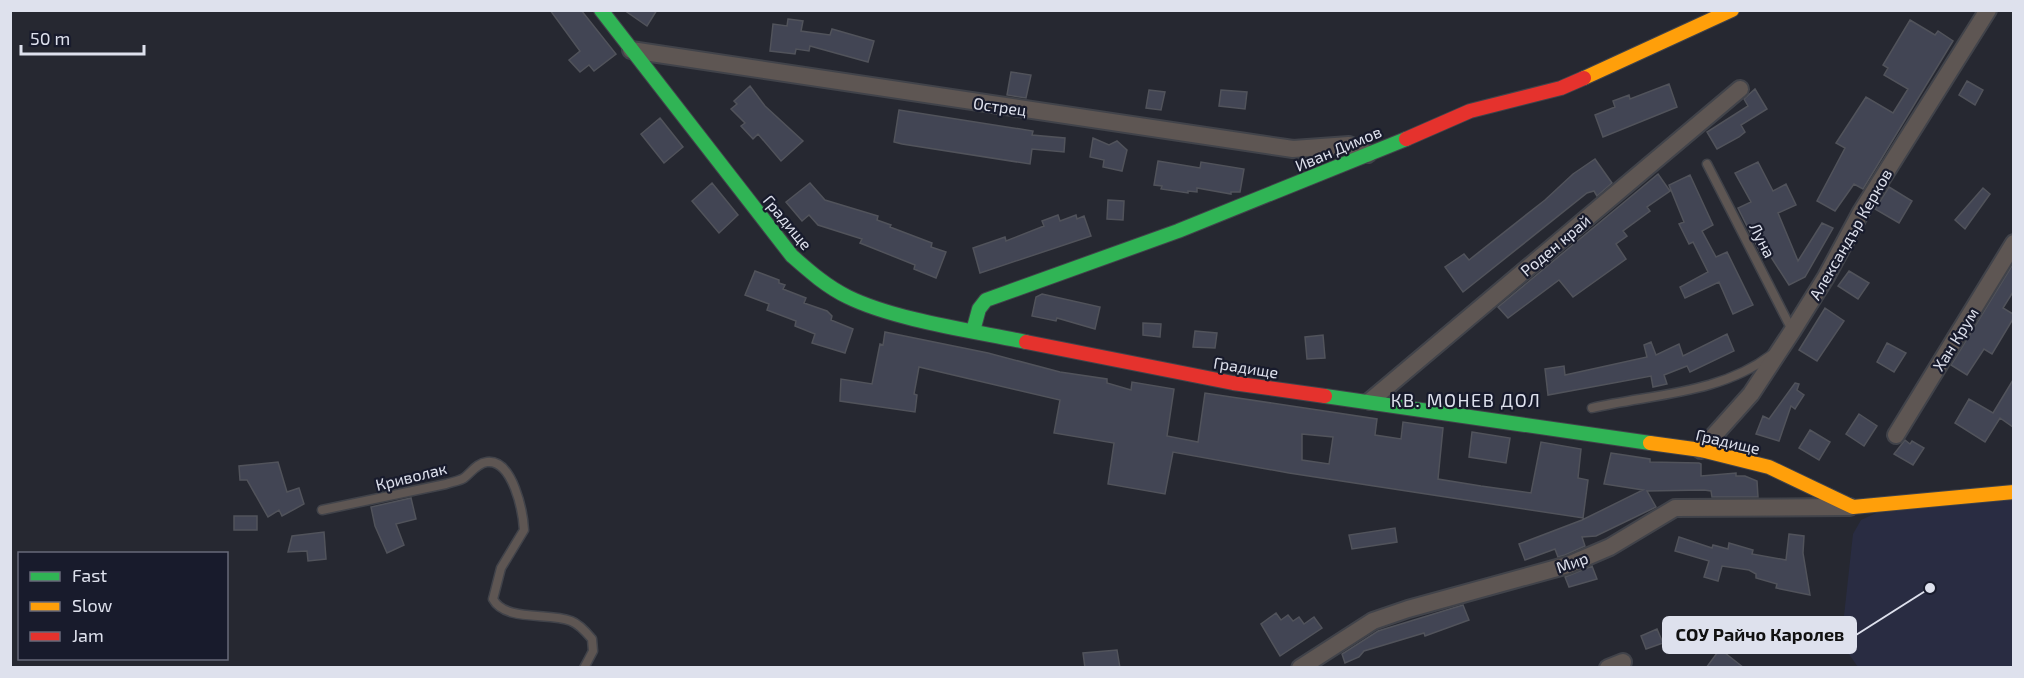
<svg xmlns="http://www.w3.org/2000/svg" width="2024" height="678" font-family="'Exo 2',sans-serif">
<rect width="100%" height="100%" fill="#262831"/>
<!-- built -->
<path fill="#292c42" d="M2013,500V667H1858L1841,643L1853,534L1861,520L1876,513Z"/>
<!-- building -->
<path fill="#424554" stroke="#51535b" stroke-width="1.5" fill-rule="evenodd" d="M550,10H581L616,54L594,71L589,65L580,72L569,60L580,51Z
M624,10H657L647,26Z
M788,19L803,21L801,31L830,35L832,29L874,41L868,62L810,46L809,51L796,49L795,54L770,51L773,24L787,26Z
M1910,20L1935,35L1938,31L1953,41L1863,189L1854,184L1835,211L1817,201L1845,148L1836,143L1866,97L1893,113L1908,89L1884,75L1888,68L1883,65Z
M1011,72L1031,75L1026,98L1007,95Z
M1967,81L1983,90L1975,105L1959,95Z
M1669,84L1677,107L1603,137L1595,115L1615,107L1613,101L1629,95L1630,99Z
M750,86L765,106L803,141L781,161L758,134L753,139L741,126L745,123L731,109L737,104L734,101Z
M1755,89L1767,109L1741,125L1745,132L1739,137L1717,149L1707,132L1748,106L1744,99Z
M1149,90L1165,92L1161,110L1146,108Z
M1221,90L1247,92L1245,109L1219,106Z
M899,110L1033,131L1032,135L1065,138L1064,152L1032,149L1030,164L902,144L894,142Z
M660,118L683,147L664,163L641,134Z
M1093,138L1109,145L1117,141L1127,150L1122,171L1103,167L1104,160L1090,157Z
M1595,159L1612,183L1597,196L1594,191L1587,193L1463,292L1445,267L1464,254L1469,260L1545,200L1573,174Z
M1158,161L1200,168L1201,162L1244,169L1240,192H1231V194L1197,188V192L1188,191V193L1161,189L1162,186L1154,185Z
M1758,162L1773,191L1786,184L1796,205L1778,213L1798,261L1822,223L1833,228L1805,277L1789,285L1769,254L1763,258L1738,208L1751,202L1735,173Z
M1658,174L1670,191L1647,207L1650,211L1623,231L1627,236L1616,244L1626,259L1573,297L1559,280L1508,318L1498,307Z
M1690,175L1713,225L1702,231L1716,257L1727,252L1753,305L1733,314L1719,282L1685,298L1680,287L1708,272L1693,242L1689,244L1679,224L1684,222L1669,185Z
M712,183L738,215L719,233L692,201Z
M810,183L825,200L878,216L877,220L891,225L890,227L932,243L931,247L946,252L936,278L914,269L915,265L860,243L862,239L818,225L809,215L802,221L786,202Z
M1889,187L1912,201L1899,223L1875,209Z
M1983,188L1990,194L1965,229L1955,220Z
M1108,200L1124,201L1123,220L1107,219Z
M1058,215L1060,221L1076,215L1077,219L1084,216L1091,236L980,273L973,248L1005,237L1006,241L1044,226L1042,221Z
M2013,264V292L2003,308L2013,314V319L1992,354L1984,349L1967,375L1951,365Z
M755,271L779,280V283L785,285L783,289L806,298L804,303L827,311L832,316L831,320L853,329L845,353L812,343L815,334L795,326L796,321L767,310L769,304L745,295Z
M1849,271L1869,283L1858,299L1838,286Z
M1042,294L1100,307L1095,329L1057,318L1056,321L1032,316L1036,297Z
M1825,308L1844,321L1817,361L1799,350Z
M1143,323L1161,324L1160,337L1143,335Z
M1195,331L1217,333L1215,348L1193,347Z
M885,332L988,353L1060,372L1107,379V383L1131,390L1132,382L1174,389L1167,436L1198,442L1205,393L1377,419L1375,435L1401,439L1403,422L1443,428L1438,479L1481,486L1531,493L1541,442L1581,449L1578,478L1588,480L1583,518L1289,473L1173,452L1165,494L1108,484L1114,443L1054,433L1060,400L919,367L914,394L917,395L915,412L840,401L841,379L872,384L880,344L883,345ZM1302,434L1333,437L1329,464L1302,460Z
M1727,334L1734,351L1690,372L1687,366L1664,375L1667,384L1653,387L1651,376L1548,395L1545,369L1564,366L1565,375L1647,357L1644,345L1651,342L1656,355L1679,344L1683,356Z
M1323,335L1325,358L1307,359L1305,337Z
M1887,343L1906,353L1894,372L1877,362Z
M2013,380V427L2000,418L1985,442L1955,423L1969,399L1993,413Z
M1795,383L1799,384L1797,390L1804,395L1795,409L1791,406L1779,441L1756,434L1763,416L1769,419Z
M1859,414L1877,426L1864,446L1846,434Z
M1810,430L1830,442L1819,460L1799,448Z
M1472,432L1510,438L1506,463L1469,457Z
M1905,440L1910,444L1912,441L1924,448L1913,465L1894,454Z
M1611,453L1650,459V462L1699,463L1701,464V476L1736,473V476H1745L1757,481L1758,497H1712L1711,491L1704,490L1647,491L1656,507L1596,536L1582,537L1585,546L1565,555L1558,557L1555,549L1525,560L1519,544L1582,520L1643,490L1604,484Z
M278,462L287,492L299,488L304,504L282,516L279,510L268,517L247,480H240L239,466Z
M411,498L416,519L396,524L404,545L387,553L375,526L371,507Z
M234,516H257V530H234Z
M1395,528L1397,542L1352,549L1349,535Z
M324,532L326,559L308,561L307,551L288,552L292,536Z
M1789,534L1804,536L1803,553L1810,595L1776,588L1777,584L1756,578V574L1749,570L1722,566L1718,581L1704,577L1709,561L1675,551L1679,537L1712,548L1713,545L1728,549L1729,543L1753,550L1752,554L1786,560Z
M1592,566L1597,579L1569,587L1565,577Z
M1463,605L1469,620L1425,636L1424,633L1364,651L1359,657L1345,663L1342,654L1378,631Z
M1276,613L1281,620L1288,615L1293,621L1299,617L1304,624L1314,617L1322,628L1280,656L1261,624Z
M1657,629L1663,643L1646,649L1641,636Z
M1720,649L1744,668H1706Z
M1117,650L1120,668H1085L1083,653Z"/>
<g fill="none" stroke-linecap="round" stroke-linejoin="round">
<!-- lane casing -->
<g stroke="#41434a" stroke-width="11">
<path id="lane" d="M1707,164L1792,330
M1592,408C1652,394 1720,394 1771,355
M322,510L446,484C452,482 459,481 464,478C471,473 477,463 487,462C513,459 523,512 524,530L501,568L493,599C505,622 549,612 571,621C579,624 587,633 592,639L593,651L584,668"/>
</g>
<!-- street casing -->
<g stroke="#41434a" stroke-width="20">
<path id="street" d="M631,50L1293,149L1349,145L1368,154
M1370,401L1740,89
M1896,435L2014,243
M1701,450L1751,394L1793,330L1826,277L1861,212L1988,10
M1300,668L1373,621L1408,609L1568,565L1610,547L1675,508L1850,507
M1608,668L1623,662"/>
</g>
<!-- fast casing -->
<g stroke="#41434a" stroke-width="16">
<path id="fast" d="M601,10L792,256C809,271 827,287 848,297C895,320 974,331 1026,342
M973,331L979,309L986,300L1178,231L1406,139
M1325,396L1650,443"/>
</g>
<!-- slow casing -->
<g stroke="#41434a" stroke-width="16">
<path id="slow" d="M1584,78L1732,10
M1650,443L1701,450L1769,467L1853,507L2014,492"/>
</g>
<!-- jam casing -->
<g stroke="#41434a" stroke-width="16">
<path id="jam" d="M1406,139L1470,111L1561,88L1584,78
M1026,342L1233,383L1325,396"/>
</g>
<!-- lane -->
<use href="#lane" stroke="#5e5653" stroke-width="8"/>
<!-- street -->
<use href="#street" stroke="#5e5653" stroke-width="16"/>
<!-- fast -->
<use href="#fast" stroke="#30b455" stroke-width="14"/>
<!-- slow -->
<use href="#slow" stroke="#ff9f0a" stroke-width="14"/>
<!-- jam -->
<use href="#jam" stroke="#e5322d" stroke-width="14"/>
</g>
<g text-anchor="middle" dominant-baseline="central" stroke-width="4.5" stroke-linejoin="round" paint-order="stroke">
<!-- street labels -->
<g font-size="16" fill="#dee1ed" stroke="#181b2c">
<text transform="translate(1000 106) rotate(8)">Острец</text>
<text transform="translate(1338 148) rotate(-23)">Иван Димов</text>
<text transform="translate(788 222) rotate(50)">Градище</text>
<text transform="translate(1850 234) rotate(-60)">Александър Керков</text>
<text transform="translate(1763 240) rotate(63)">Луна</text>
<text transform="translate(1555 245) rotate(-40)">Роден край</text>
<text transform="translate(1955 339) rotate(-58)">Хан Крум</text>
<text transform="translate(1246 367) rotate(9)">Градище</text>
<text transform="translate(1728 441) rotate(13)">Градище</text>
<text transform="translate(411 476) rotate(-14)">Криволак</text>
<text transform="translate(1572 562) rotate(-20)">Мир</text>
</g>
<!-- neighbourhood labels -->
<g font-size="18" letter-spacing="1.5" fill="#dee1ed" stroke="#181b2c">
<text x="1466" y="400">КВ. МОНЕВ ДОЛ</text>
</g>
</g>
<!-- callouts -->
<path fill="none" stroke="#dee1ed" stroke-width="2" d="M1930 588L1856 635"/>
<circle fill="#dee1ed" stroke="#181b2c" stroke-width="2" cx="1930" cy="588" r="6"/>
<rect fill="#dee1ed" stroke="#dee1ed" stroke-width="2" x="1663" y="617" width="193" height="36" rx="6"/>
<g font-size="18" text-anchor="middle" font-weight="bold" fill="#111">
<text x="1760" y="641">СОУ Райчо Каролев</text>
</g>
<!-- border -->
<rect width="2024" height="678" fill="none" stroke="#dee1ed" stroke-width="24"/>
<!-- legend -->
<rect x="18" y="552" width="210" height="108" fill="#181b2c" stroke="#676a79" stroke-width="1.5"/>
<rect x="30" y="572" width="30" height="9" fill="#30b455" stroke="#676a79" stroke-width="1.5"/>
<text x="72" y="582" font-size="18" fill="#dee1ed">Fast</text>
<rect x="30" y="602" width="30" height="9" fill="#ff9f0a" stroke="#676a79" stroke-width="1.5"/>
<text x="72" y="612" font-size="18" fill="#dee1ed">Slow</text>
<rect x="30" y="632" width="30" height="9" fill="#e5322d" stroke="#676a79" stroke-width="1.5"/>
<text x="72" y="642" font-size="18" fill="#dee1ed">Jam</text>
<!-- scale -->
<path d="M21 45v9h123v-9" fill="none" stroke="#dee1ed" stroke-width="3"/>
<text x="30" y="45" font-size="18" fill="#dee1ed" stroke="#181b2c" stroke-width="4.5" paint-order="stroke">50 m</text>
</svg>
